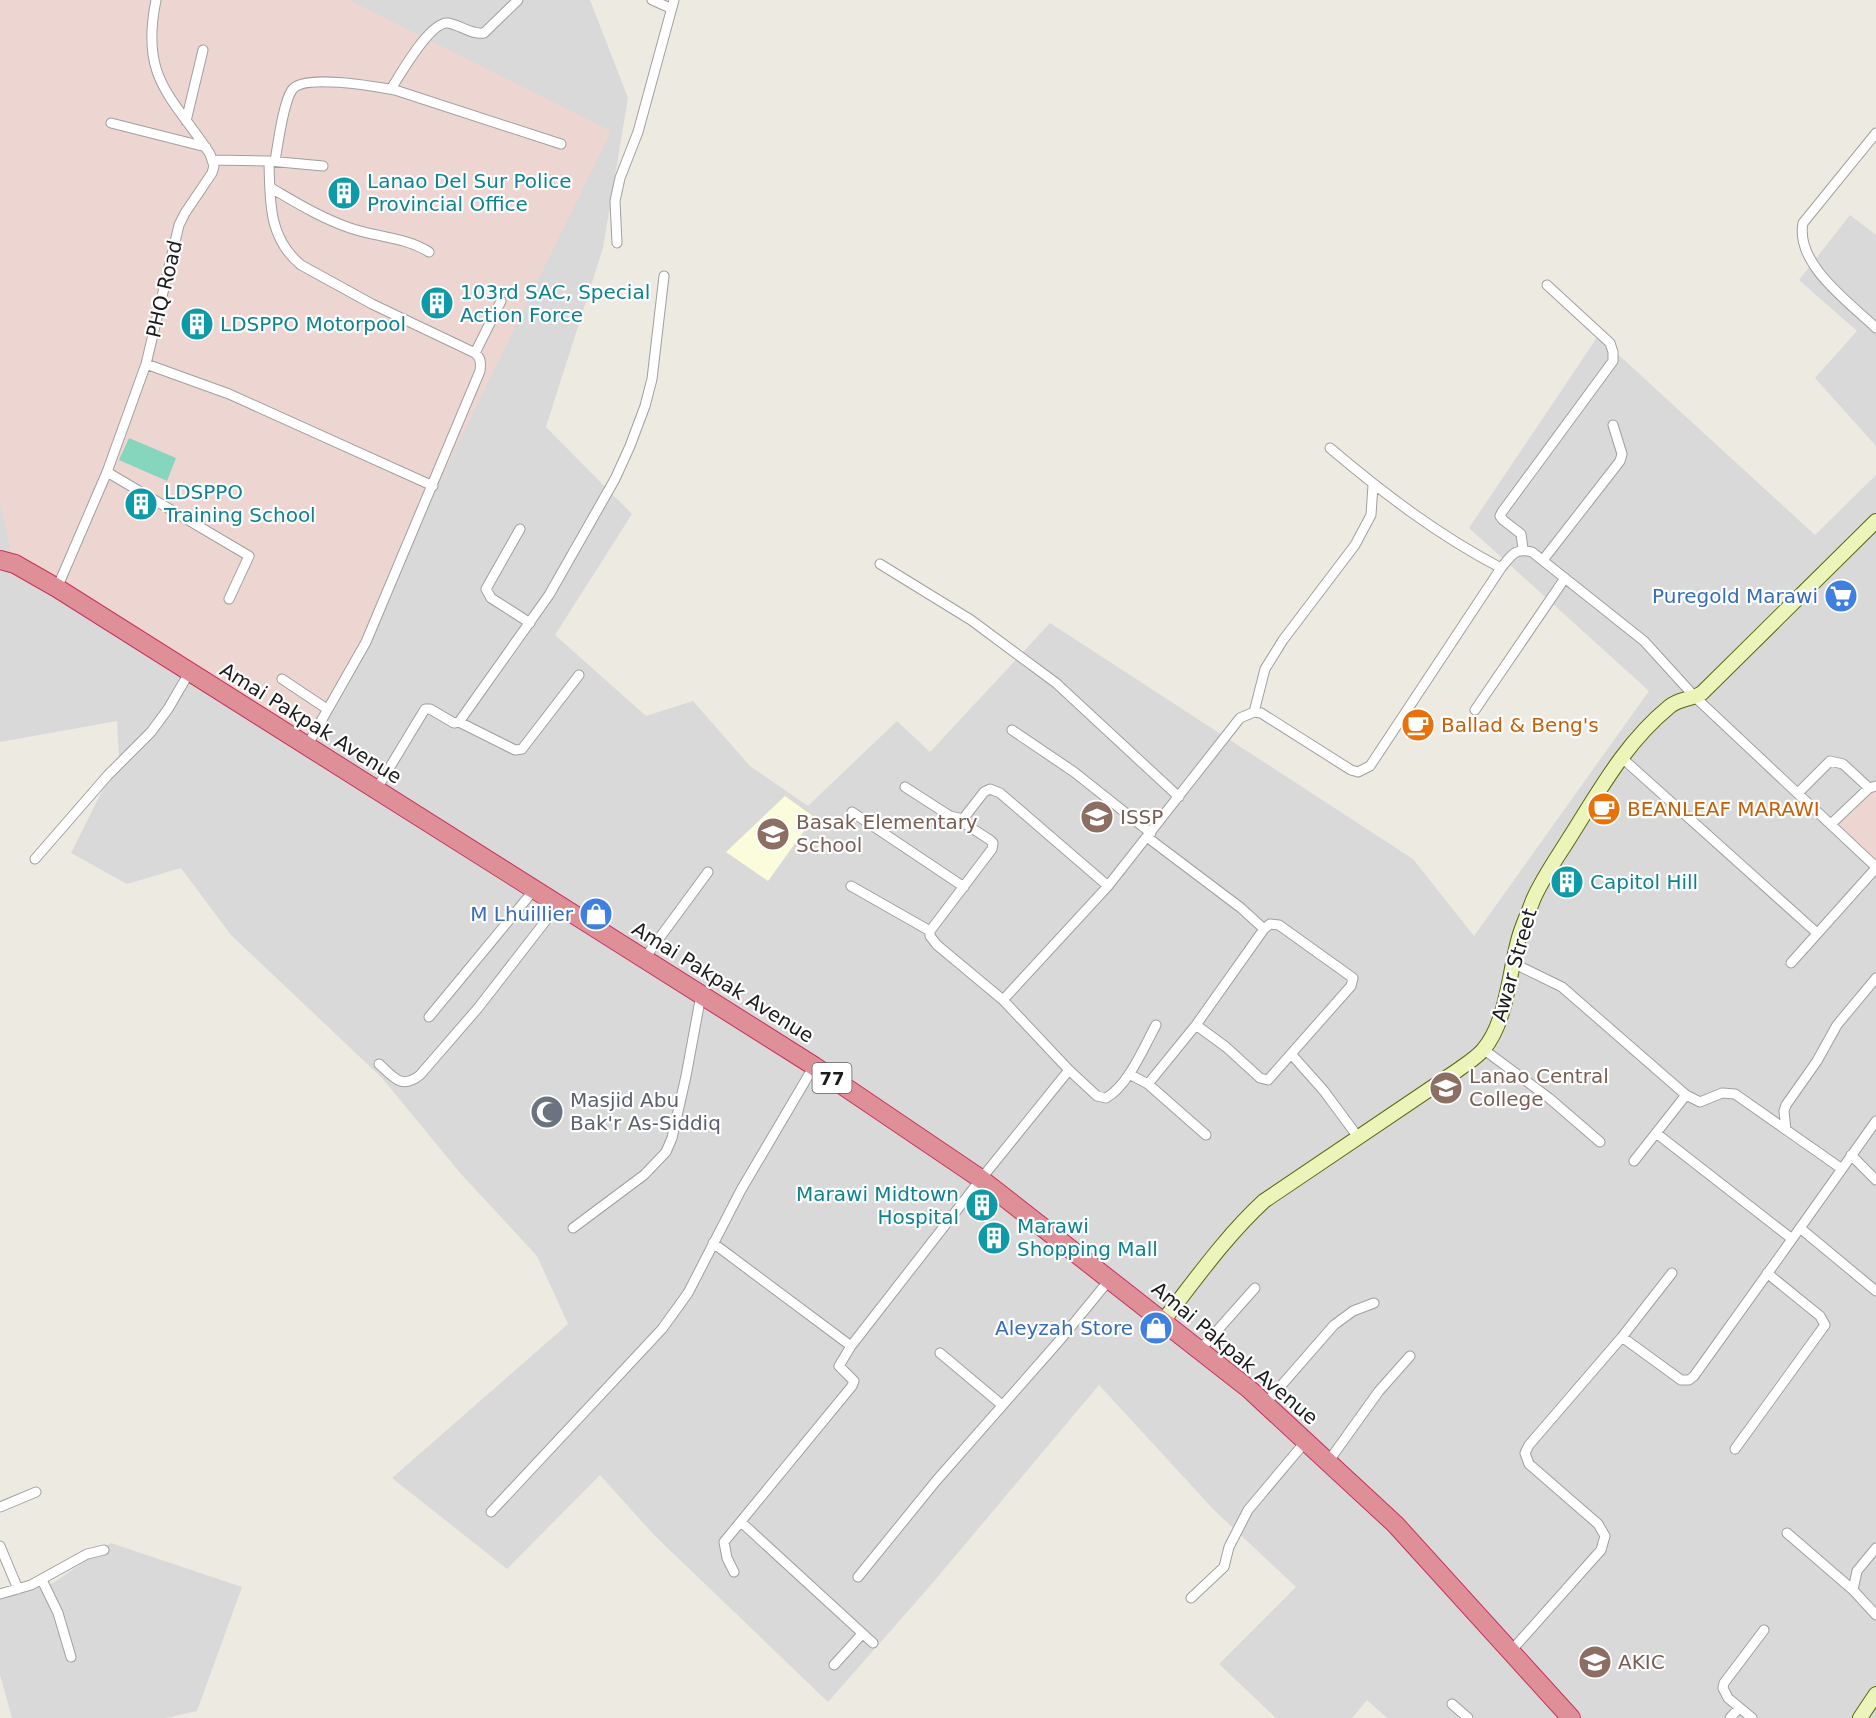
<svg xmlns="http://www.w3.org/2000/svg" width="1876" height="1718" font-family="'DejaVu Sans',sans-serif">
<rect width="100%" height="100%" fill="#edeae2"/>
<!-- residential -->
<path fill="#dad9d9" d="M3,0H590L628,98L603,248L546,427L632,514L555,635L646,716L693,701L750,766L808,806L897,721L930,752L1050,623L1413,859L1474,936L1649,691L1469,528L1598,336L1815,535L1876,475V1718H1387L1367,1700L1352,1718H1276L1219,1664L1296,1587L1214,1510L1099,1385L930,1586L828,1702L655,1536L600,1475L507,1569L392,1478L568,1324L537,1256L461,1174L382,1078L231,935L181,868L127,884L71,853L119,757L117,721L0,742V49Z
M1850,215L1876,235V446L1815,378L1857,331L1799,280Z
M111,1543L242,1587L197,1711L166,1718H12L0,1675V1599L53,1583Z"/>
<!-- commercial -->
<path fill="#edd5d2" d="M0,0H349L611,131L360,644L305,735L12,558L0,502Z
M1876,783V861L1839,824Z"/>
<!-- education -->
<path fill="#fafcdc" d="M785,796L814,817L768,881L726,852Z"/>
<!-- pitch -->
<path fill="#85d6bd" d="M129,438L176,458L167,481L119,460Z"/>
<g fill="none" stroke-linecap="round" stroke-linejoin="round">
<!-- street casing -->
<g stroke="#a0a0a0" stroke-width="11">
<path id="street" d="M652,0L670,8
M391,89C400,75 430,21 448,23C460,25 472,35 484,33L518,0
M186,121L203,50
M111,123L206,147
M1876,133L1803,223C1795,264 1849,302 1876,328
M213,160L269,161L323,166
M269,161C270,201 268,238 301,265L372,304L475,353C481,358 481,363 480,371L366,642L307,746
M275,161C278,144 283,103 292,90C302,73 378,87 395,90L561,144
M271,188C297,203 321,218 350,228C376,237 405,237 429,252
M617,243L615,201L620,178L638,132L674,0
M475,353L501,301
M146,364L229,394L433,486
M1330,448C1383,493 1438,535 1501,568
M107,472L249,556L229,599
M520,529L486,589L491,598L530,623
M1523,549L1521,534L1503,520L1500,516L1502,512L1613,361V352L1610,343L1547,285
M1543,560L1620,461L1622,454L1613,425
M880,564L971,620L1056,683L1179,797
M57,588L107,472L146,364L179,225L185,213L212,173L214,166L210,154C171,95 140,78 156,0
M282,679L327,709
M1475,710L1565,578
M1254,712L1265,669L1283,640L1355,545L1371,515L1373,485
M459,722L515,750L522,749L579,675
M1012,730L1074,772L1151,833
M1622,758L1817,933
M905,787L950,816L963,819
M376,790L425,709H430L454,723L459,722L549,595L615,479L630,446L645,406L652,379L664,276
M1798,793L1830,761L1843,764L1869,788
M852,812L964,887
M1831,824L1869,788L1876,786
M1147,837L1241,908L1264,929
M35,859L108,775L151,732L168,709L189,673
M851,886L930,931
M644,959L708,872
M1513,963L1562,987L1686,1095L1634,1161
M1791,963L1876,868
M1003,1000L937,945L930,936V931L992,849L993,843L990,840L967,825L963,819L984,792L990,789L1000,793L1108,886
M429,1017L534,890
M1483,1049L1549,1098L1600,1142
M1292,1055L1324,1091L1358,1137
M379,1064C394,1077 401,1090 420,1075L478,1008L558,905
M1069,1070L1097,1096L1106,1098C1128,1086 1144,1047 1156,1025
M1129,1074L1148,1084L1196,1025L1264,929L1270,924L1279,925L1353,978L1351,986L1268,1080L1260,1078L1226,1047L1196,1025
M1148,1084L1206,1135
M1686,1095L1700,1102L1722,1093L1735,1094L1842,1169
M1876,1121L1800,1228L1876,1291
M1786,1130L1784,1111L1786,1105L1817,1061L1837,1025L1876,978
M1656,1133L1792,1239
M1851,1155L1876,1180
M573,1228L644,1175L666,1152L672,1138L686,1076L701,995
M713,1243L851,1346L981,1179L1069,1070L1003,1000L1108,886L1240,718L1254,712L1261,713L1351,770L1358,772L1370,766L1501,568C1511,556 1515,547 1532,552L1644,641L1695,697L1876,867
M1622,1337L1681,1380H1689L1694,1376L1800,1228
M1200,1350L1255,1288
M940,1353L1002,1405
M1265,1404L1334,1325L1353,1311L1374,1303
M1735,1449L1825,1325L1820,1316L1767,1273
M1328,1462L1379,1391L1410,1356
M0,1507L36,1492
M491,1512L662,1329L688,1293L741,1190L814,1066
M741,1522L873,1643
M1787,1533L1853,1590L1876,1615
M0,1546L18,1589
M734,1572L727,1558L724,1542L852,1386L854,1381L839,1366L851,1346
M858,1577L936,1481L1060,1340L1110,1279
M42,1580L58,1613L71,1657
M1853,1590L1857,1571L1876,1548
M0,1594L31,1585L87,1554L104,1550
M1191,1598L1224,1567L1229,1547L1248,1510L1306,1441
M1511,1651L1601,1550L1605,1536L1598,1524L1529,1464L1525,1453L1529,1445L1622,1337L1672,1273
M834,1665L862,1634
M1452,1704L1468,1718
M1730,1718L1739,1708
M1752,1718L1728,1698L1723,1688L1724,1683L1764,1630"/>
</g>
<!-- secondary casing -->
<g stroke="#58690d" stroke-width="16">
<path id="secondary" d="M1163,1321C1195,1280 1226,1236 1264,1201L1458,1070C1466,1064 1476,1058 1483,1050C1508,1021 1509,969 1520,934C1524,922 1529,911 1533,900C1543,877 1557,858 1570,837C1599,791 1626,742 1669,707C1679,698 1691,700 1702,693L1876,521
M1860,1718L1876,1694"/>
</g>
<!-- highway casing -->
<g stroke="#c9315a" stroke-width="20">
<path id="highway" d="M0,560L15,564L57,588L814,1066L981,1179L1249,1389L1395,1524L1571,1718"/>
</g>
<!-- street -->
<use href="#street" stroke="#fff" stroke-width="9"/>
<!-- secondary -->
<use href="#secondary" stroke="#edf4b9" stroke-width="14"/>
<!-- highway -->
<use href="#highway" stroke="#df8f98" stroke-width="18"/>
</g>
<!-- icons -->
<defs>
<g id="building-disc" transform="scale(1.725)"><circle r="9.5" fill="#0f9aa8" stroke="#fff"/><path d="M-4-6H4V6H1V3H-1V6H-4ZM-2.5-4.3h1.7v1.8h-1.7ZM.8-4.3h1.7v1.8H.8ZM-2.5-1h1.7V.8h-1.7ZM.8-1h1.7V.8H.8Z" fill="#fff"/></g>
<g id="supermarket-disc" transform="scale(1.725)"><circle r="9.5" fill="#3f7fe0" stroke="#fff"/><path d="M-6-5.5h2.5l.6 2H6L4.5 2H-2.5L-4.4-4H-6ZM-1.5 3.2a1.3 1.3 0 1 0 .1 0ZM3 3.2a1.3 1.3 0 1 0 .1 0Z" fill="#fff"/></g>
<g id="cafe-disc" transform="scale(1.725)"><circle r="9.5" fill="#e8710a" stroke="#fff"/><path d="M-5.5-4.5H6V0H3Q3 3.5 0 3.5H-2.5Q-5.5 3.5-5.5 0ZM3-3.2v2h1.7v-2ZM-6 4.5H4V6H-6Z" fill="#fff"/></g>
<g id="school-disc" transform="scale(1.725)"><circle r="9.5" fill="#8d6e63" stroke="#fff"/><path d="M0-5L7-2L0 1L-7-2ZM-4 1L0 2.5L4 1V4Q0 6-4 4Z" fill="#fff"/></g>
<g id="shop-disc" transform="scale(1.725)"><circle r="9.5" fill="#3f7fe0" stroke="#fff"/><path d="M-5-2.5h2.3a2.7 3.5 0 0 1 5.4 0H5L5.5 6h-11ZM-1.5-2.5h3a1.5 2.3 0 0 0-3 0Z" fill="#fff"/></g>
<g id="university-disc" transform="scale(1.725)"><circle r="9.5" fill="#8d6e63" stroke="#fff"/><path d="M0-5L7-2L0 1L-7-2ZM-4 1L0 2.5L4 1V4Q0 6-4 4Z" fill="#fff"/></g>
<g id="mosque-disc" transform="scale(1.725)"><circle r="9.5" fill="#6b7280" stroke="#fff"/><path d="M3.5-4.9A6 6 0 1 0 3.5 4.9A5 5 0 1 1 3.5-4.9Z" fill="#fff"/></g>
</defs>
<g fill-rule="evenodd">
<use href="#building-disc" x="344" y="193"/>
<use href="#building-disc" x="437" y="303"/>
<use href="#building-disc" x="197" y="324"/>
<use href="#building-disc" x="141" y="504"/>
<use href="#supermarket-disc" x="1841" y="596"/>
<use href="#cafe-disc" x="1418" y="725"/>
<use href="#cafe-disc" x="1604" y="809"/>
<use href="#school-disc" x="1097" y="817"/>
<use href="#school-disc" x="773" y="834"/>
<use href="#building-disc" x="1567" y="882"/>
<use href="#shop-disc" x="596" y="914"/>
<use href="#university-disc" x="1446" y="1088"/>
<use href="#mosque-disc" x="547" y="1112"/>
<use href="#building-disc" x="982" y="1205"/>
<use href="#building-disc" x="994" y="1238"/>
<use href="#shop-disc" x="1156" y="1328"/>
<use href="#school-disc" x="1595" y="1662"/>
</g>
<g text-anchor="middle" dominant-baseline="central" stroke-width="4.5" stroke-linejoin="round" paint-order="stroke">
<!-- shield labels -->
<rect fill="#fff" stroke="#606060" stroke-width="1.5" x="812.5" y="1063" width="39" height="30" rx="4.5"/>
<g font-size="18" font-weight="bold" fill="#1c1c1c">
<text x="832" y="1078">77</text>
</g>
<!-- culture labels -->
<g font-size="20" fill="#0d838f" stroke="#fff" text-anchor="start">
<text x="367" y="181">Lanao Del Sur Police<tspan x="367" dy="23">Provincial Office</tspan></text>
<text x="460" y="292">103rd SAC, Special<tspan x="460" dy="23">Action Force</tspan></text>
<text x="220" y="324">LDSPPO Motorpool</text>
<text x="164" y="492">LDSPPO<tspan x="164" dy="23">Training School</tspan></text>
<text x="1590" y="882">Capitol Hill</text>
<text x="959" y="1194" text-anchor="end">Marawi Midtown<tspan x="959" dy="23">Hospital</tspan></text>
<text x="1017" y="1226">Marawi<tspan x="1017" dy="23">Shopping Mall</tspan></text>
</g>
<!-- street labels -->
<g font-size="20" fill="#1c1c1c" stroke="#fff">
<text transform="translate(164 289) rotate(-77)">PHQ Road</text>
<text transform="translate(311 723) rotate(32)">Amai Pakpak Avenue</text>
<text transform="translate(1514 965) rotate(-74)">Awar Street</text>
<text transform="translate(723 982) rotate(32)">Amai Pakpak Avenue</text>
<text transform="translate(1235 1353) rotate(40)">Amai Pakpak Avenue</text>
</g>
<!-- shop labels -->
<g font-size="20" fill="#366cbe" stroke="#fff" text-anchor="end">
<text x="1818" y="596">Puregold Marawi</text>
<text x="573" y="914">M Lhuillier</text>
<text x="1133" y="1328">Aleyzah Store</text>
</g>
<!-- food labels -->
<g font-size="20" fill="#c56008" stroke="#fff" text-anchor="start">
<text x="1441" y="725">Ballad &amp; Beng's</text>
<text x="1627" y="809">BEANLEAF MARAWI</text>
</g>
<!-- education labels -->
<g font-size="20" fill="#785e54" stroke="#fff" text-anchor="start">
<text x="1120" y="817">ISSP</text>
<text x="796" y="822">Basak Elementary<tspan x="796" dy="23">School</tspan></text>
<text x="1469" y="1076">Lanao Central<tspan x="1469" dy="23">College</tspan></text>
<text x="1618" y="1662">AKIC</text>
</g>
<!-- worship labels -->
<g font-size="20" fill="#5b616d" stroke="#fff" text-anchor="start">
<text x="570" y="1100">Masjid Abu<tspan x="570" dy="23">Bak'r As-Siddiq</tspan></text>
</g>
</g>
</svg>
